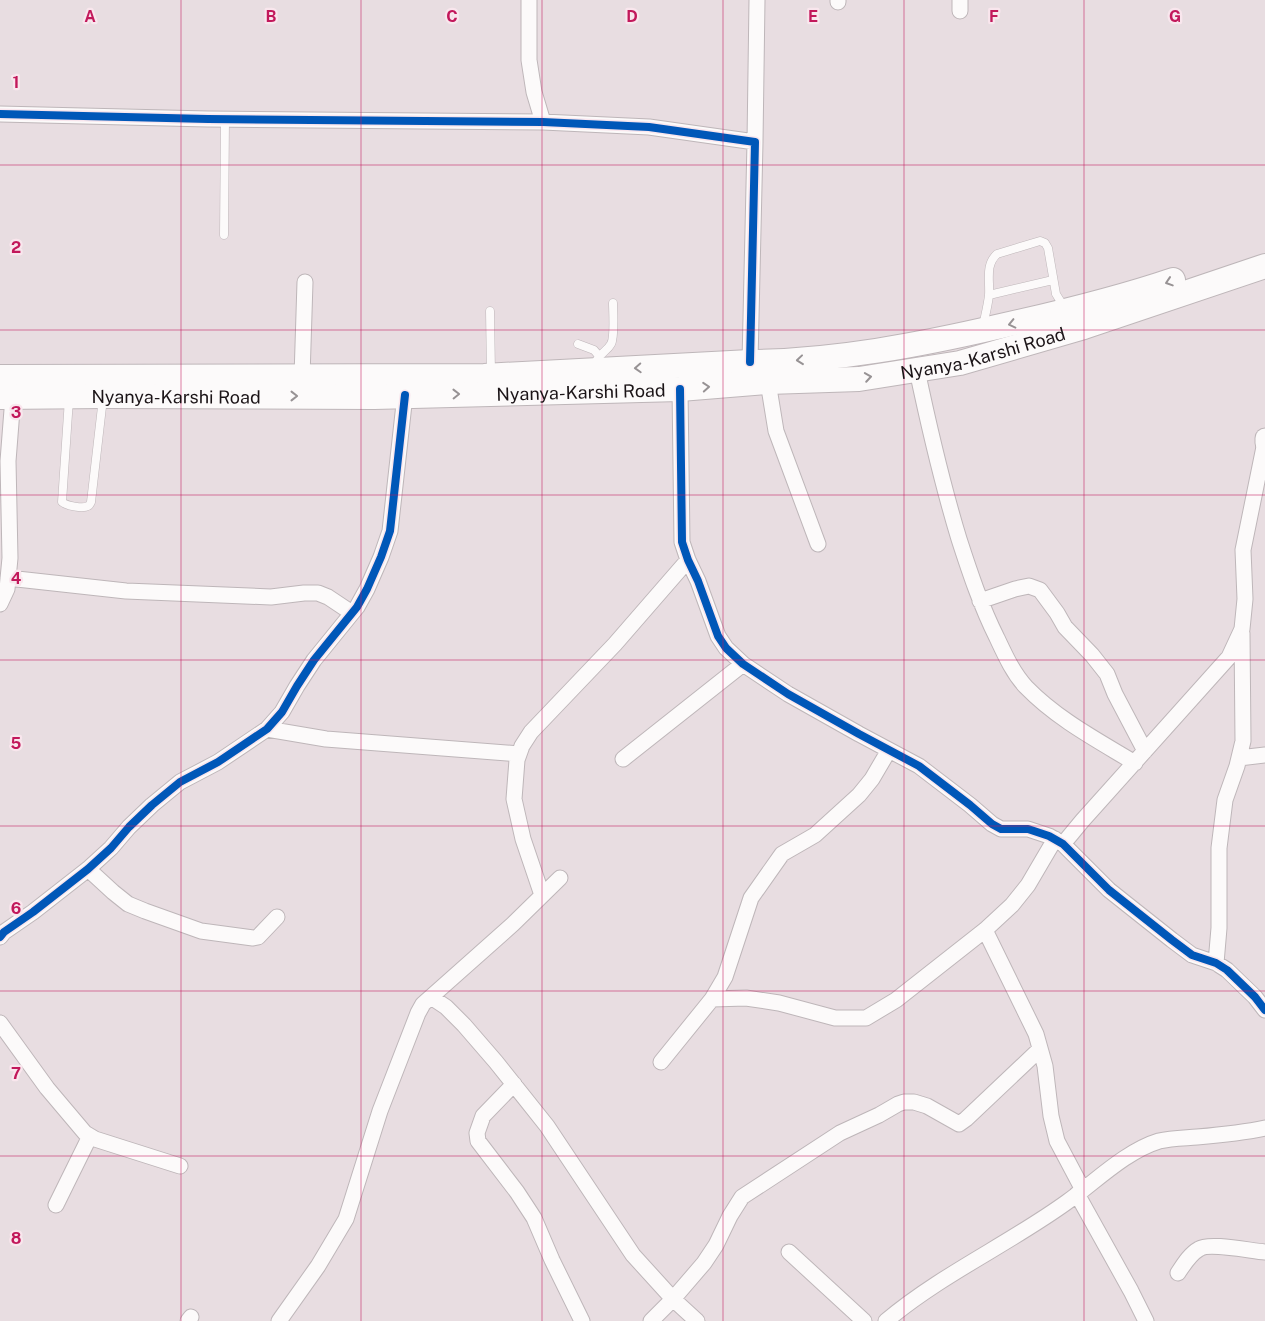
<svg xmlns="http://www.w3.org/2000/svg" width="1265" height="1321" font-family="'Public Sans',sans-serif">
<rect width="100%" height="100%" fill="#e8dde1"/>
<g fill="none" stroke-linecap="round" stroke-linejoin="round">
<!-- service casing -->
<g stroke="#beb6b9" stroke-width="9">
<path id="service" d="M224,235L225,119
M989,295L1053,280
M490,311L491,374
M983,326C985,316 988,305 989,295C990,280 985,265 997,254L1040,241L1045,243L1048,248L1056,294L1064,307
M578,344L594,350L599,356
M594,366C598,353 606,353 611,344C615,337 613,312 613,303
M69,399L62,502C67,506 83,509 88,506C90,505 90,504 91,502L103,398"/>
</g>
<!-- minor casing -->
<g stroke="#beb6b9" stroke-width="17">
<path id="minor" d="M529,0V60L534,92L543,122
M960,0V11
M838,2V0
M0,114L208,119L543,122L649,127L755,142L750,362
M755,142L757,0
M917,370C929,427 942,483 959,539C970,573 981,606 997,638C1005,655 1013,673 1026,687C1057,719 1097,740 1135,763
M302,377L305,282
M768,382L776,431L818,544
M680,389L682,542L688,560L698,581L718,636L726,648L743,664L788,694L859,734L919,766L970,805L992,824L1001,829H1028L1049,836L1063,844L1109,890L1172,940L1192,955L1216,963L1227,970L1255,997L1265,1010
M8,578L126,591L271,597L304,593H318L328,597L352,613
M980,601L1015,589L1029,586L1040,590L1057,613L1065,627L1092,655L1107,674L1115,694L1145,751
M0,604L7,589L10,558L8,461L13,397
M267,729L326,739L519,754
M1239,758L1265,755
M623,759L743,664
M1063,844L1082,821L1229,657L1242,629L1245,599L1243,550L1265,442
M88,869L113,892L128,904L145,911L201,931L253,938L258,937L277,917
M542,895L523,839L514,799L517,760L522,746L531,732L615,644L688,560
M985,930L1036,1034L1045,1066L1051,1116L1057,1141L1083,1190
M0,937L4,932L33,912L88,869L111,848L129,827L152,805L180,782L218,762L267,729L282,712L297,686L314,660L357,607L367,589L381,557L390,531L405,395
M1216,963L1219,928V848L1225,800L1237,766L1243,741L1242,633
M431,997L446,1007L464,1025L496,1062L547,1126L633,1255L673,1299L697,1321
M712,999L746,998L779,1003L835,1018H866L896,1000L985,930L1012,905L1028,885L1055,839
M0,1023L47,1088L85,1133L95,1139L180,1166
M661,1062L712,999L725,977L751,898L782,854L815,835L859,795L872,779L889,750
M514,1084L483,1116L477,1133L478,1141L517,1192L534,1218L552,1260L582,1321
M1077,1194L1131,1291L1146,1321
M56,1205L90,1136
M789,1252L864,1321
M1178,1273C1184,1264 1190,1254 1199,1249C1209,1242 1251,1251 1265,1252
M188,1321L191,1317
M279,1321L318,1266L346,1219L380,1111L418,1013L423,1004L513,924L560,878
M651,1321L673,1299L704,1263L716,1245L730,1216L742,1197L840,1133L879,1115L898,1104L904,1102H914L927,1106L959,1124L966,1119L1040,1049
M886,1321C942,1274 1009,1244 1067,1202C1095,1182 1126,1151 1159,1141C1171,1138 1185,1138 1197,1137C1220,1135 1242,1133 1265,1128"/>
</g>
<!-- tertiary casing -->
<g stroke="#beb6b9" stroke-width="21">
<path id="tertiary" d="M1265,438V443"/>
</g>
<!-- primary casing -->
<g stroke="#beb6b9" stroke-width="26">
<g id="primary">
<path d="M0,377L484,376L750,362C835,361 919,345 1001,326C1059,313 1117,299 1173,280"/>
<path id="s1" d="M0,397L103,396L374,397L680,389L768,382L859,379L960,363L1084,327L1265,266"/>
</g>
</g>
<!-- service -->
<use href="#service" stroke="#fcfafa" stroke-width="8"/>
<!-- minor -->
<use href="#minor" stroke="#fcfafa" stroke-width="15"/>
<!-- tertiary -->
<use href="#tertiary" stroke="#fcfafa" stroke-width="19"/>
<!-- primary -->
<use href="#primary" stroke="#fcfafa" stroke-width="24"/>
<!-- cycleway casing -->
<g stroke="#f9e6ed" stroke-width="11">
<path id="cycleway" d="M0,114L208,119L543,122L649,127L755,142L750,362
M680,389L682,542L688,560L698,581L718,636L726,648L743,664L788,694L859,734L919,766L970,805L992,824L1001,829H1028L1049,836L1063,844L1109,890L1172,940L1192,955L1216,963L1227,970L1255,997L1265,1010
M0,937L4,932L33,912L88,869L111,848L129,827L152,805L180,782L218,762L267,729L282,712L297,686L314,660L357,607L367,589L381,557L390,531L405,395"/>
</g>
<!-- cycleway -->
<use href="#cycleway" stroke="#0057b8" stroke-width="8"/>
</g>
<!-- one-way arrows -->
<defs><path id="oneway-chevron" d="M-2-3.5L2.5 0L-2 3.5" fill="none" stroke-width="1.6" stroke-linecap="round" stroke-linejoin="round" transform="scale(1.25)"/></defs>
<g stroke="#979294">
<use href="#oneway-chevron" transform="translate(1169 282) rotate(162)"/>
<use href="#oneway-chevron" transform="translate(1012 324) rotate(167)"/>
<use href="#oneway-chevron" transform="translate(800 360) rotate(174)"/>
<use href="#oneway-chevron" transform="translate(638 368) rotate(177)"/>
<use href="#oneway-chevron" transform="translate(868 377) rotate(-9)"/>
<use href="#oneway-chevron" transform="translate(706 387) rotate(-4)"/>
<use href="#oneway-chevron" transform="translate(456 394) rotate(-1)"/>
<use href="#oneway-chevron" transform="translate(294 396)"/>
</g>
<!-- grid -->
<path fill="none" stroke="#c2185b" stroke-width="1" stroke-opacity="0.55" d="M181,0V1321M361,0V1321M542,0V1321M723,0V1321M904,0V1321M1084,0V1321M0,165H1265M0,330H1265M0,495H1265M0,660H1265M0,826H1265M0,991H1265M0,1156H1265"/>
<g text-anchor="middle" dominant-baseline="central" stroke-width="4.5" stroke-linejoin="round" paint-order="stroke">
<!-- street labels -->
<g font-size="18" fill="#1b1417" stroke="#f9e6ed">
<text stroke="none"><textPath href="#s1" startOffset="986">Nyanya-Karshi Road</textPath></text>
<text stroke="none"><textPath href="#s1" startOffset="581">Nyanya-Karshi Road</textPath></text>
<text stroke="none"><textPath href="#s1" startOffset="176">Nyanya-Karshi Road</textPath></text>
</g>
</g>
<g font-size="16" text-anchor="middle" font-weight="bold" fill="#c2185b" stroke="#f9e6ed" stroke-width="4.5" stroke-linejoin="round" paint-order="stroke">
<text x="90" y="22">A</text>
<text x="271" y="22">B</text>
<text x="452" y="22">C</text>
<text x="632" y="22">D</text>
<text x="813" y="22">E</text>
<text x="994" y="22">F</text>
<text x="1175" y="22">G</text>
<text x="16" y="88">1</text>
<text x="16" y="253">2</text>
<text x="16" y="418">3</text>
<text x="16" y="584">4</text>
<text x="16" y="749">5</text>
<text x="16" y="914">6</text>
<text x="16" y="1079">7</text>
<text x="16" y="1244">8</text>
</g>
</svg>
